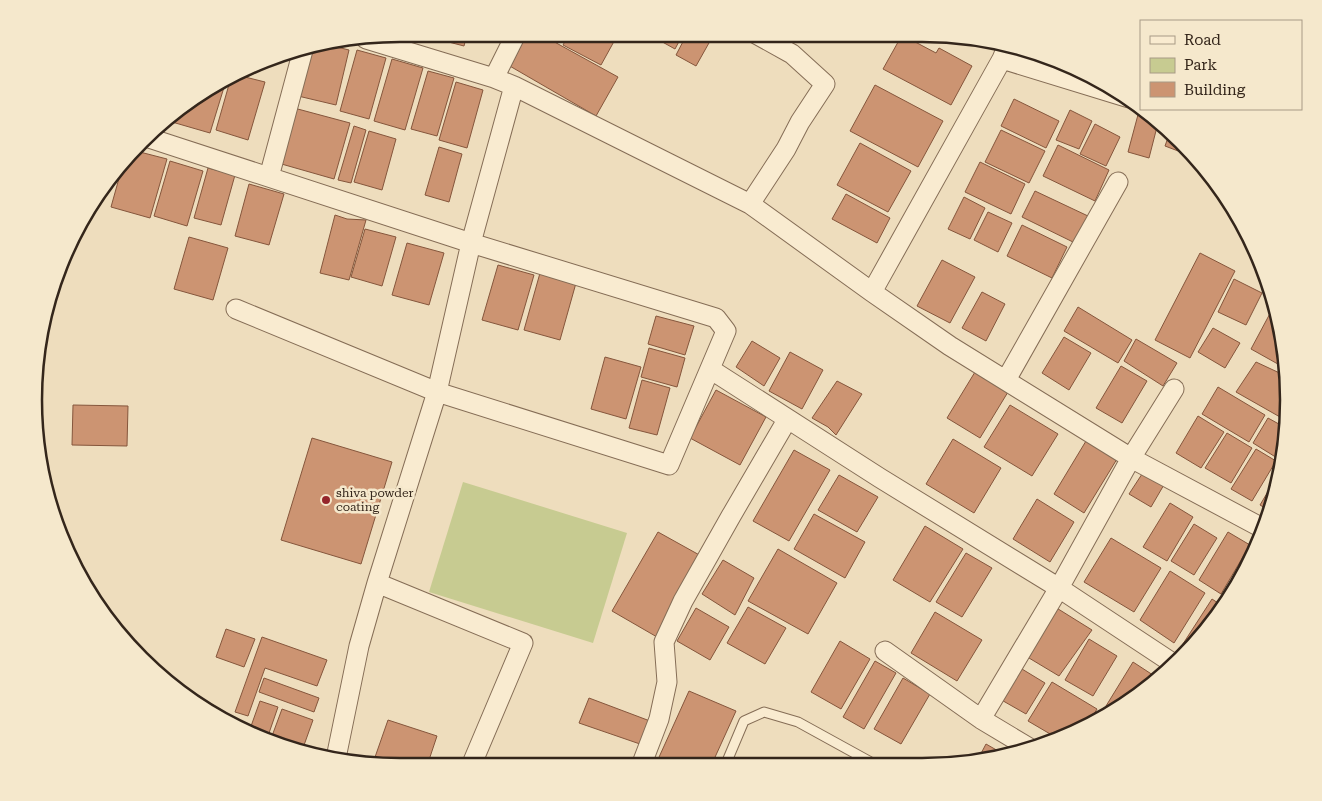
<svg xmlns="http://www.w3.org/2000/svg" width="1322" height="801" font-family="'Roboto Serif',serif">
<rect width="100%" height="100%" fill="#eeddbd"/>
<!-- green -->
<path fill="#c7cb91" d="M463,482L627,533L593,643L429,592Z"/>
<!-- building -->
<path fill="#cc9472" stroke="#85563c" d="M439,34H467L464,46L437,39Z
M471,34H504L501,43Z
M524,34H540L618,77L596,116L508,65Z
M569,34H613L617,36L601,65L563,45Z
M660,34H683L675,49L657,39Z
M687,34H714L696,66L676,55Z
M902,35L936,53L939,48L972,66L951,105L883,69Z
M329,45L349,50L336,105L298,96L309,49Z
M1018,49L1040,53L1054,60L1050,71L1015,58Z
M357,50L386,58L369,119L340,111Z
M392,59L423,68L405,130L374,121Z
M428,71L454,78L437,136L411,129Z
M241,76L265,82L248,140L216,130L230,81Z
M456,82L483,90L467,148L439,140Z
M225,84L210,133L172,122L175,111L177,109Z
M875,85L943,121L918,167L850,131Z
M1014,99L1059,121L1046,148L1001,126Z
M294,108L350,123L334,179L278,163Z
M1070,110L1092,121L1079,149L1056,140Z
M1139,111L1147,114L1158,123L1149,158L1128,152Z
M1095,124L1120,137L1106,166L1080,154Z
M354,126L366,130L351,183L338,180Z
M1001,130L1045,151L1029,183L985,162Z
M369,131L396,139L382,190L354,182Z
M1170,132L1181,141L1194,157L1165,146Z
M860,143L911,171L888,212L837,185Z
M1058,145L1109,170L1095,201L1043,176Z
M439,147L462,154L449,202L425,195Z
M136,151L167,159L150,218L111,207L123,164Z
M170,161L203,171L187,226L154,216Z
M980,162L1025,184L1011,214L965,192Z
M208,168L235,175L221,225L194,218Z
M249,184L284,194L269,245L235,236Z
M1035,191L1088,216L1075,243L1022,217Z
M846,194L890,218L877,243L832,219Z
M964,197L985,208L970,239L948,229Z
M988,212L1012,223L998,252L974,240Z
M335,215L347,219L366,220L349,280L320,273Z
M1022,225L1067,247L1052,278L1007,256Z
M365,229L396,237L382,286L351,277Z
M189,237L228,248L213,300L174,289Z
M407,243L444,253L429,305L392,295Z
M1200,253L1235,271L1190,358L1155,340Z
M942,260L975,277L950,323L917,306Z
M498,265L534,275L518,330L482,320Z
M540,273L576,283L560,340L524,330Z
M1234,279L1262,293L1246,325L1218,312Z
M982,292L1005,304L986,341L962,328Z
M1274,306L1281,329L1285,368L1251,349Z
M1078,307L1132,340L1118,363L1064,331Z
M656,316L694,326L685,355L648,344Z
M1213,328L1240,343L1225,368L1198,352Z
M1064,337L1091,353L1069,390L1042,373Z
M1136,339L1177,363L1163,386L1124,361Z
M752,341L780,358L764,386L736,367Z
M649,348L685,358L677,387L641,377Z
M790,352L823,370L802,409L769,391Z
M605,357L641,367L626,419L591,409Z
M1256,362L1286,376L1288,402L1280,417L1236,392Z
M1121,366L1147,381L1122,423L1096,408Z
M975,372L1008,392L980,438L947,418Z
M642,380L670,388L657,435L629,428Z
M837,381L862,394L836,435L828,427L812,418Z
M1218,387L1265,415L1249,442L1202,414Z
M716,390L766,417L740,465L690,438Z
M73,405L128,406L127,446L72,445Z
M1010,405L1058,434L1032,476L984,447Z
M1198,416L1224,432L1201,468L1176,453Z
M1268,418L1286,428L1282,461L1253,443Z
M1227,433L1252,448L1231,483L1205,468Z
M312,438L392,462L361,564L281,540Z
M953,439L1001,468L974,513L926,484Z
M1086,441L1117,459L1084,513L1054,494Z
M1256,449L1276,461L1252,501L1231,489Z
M794,450L830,470L789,541L753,521Z
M1282,468L1281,472L1270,511L1260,505Z
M1144,471L1165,483L1151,507L1129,494Z
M839,475L878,497L857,532L818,510Z
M1037,499L1074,522L1050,562L1013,539Z
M1170,503L1193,517L1167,561L1143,547Z
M814,514L865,542L845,578L794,549Z
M1194,524L1217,538L1194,575L1171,561Z
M925,526L963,549L930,602L893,580Z
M658,532L703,557L657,637L612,611Z
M1228,532L1250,545L1221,594L1199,580Z
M1111,538L1161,568L1134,612L1084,582Z
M1259,540L1260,541L1233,591L1229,589Z
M778,549L837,583L808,634L748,601Z
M966,553L992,568L962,617L936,602Z
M723,560L754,578L735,615L702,594Z
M1170,571L1205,593L1174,643L1140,620Z
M1212,599L1224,607L1184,653L1179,650Z
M748,607L786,628L765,664L727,643Z
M1055,607L1092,630L1059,676L1024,655Z
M696,608L729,627L710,660L677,641Z
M935,612L982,640L957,681L911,653Z
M226,629L255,639L244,667L216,657Z
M262,637L327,660L317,686L265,668L248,716L235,712Z
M1089,639L1117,656L1093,696L1065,680Z
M840,641L870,659L841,709L811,692Z
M875,661L896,673L864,729L843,717Z
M1133,662L1156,677L1151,685L1114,711L1106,706Z
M1017,666L1045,683L1026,714L998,698Z
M264,678L319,698L314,712L259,692Z
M903,678L930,694L901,744L874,729Z
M1052,682L1097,709L1087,726L1057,738L1028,721Z
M689,691L736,711L711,766H655Z
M589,698L650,721L640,744L579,723Z
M260,701L278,707L268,736L250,729Z
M282,709L313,720L303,748L272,736Z
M388,720L437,736L427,766H391L374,760Z
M986,744L1007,756L977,761Z"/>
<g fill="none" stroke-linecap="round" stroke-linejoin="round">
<!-- lane casing -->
<g stroke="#856d56" stroke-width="11">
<path id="lane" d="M725,766L744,721L764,712L798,722L878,766"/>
</g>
<!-- street casing -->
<g stroke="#856d56" stroke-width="21">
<path id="street" d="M366,39L494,78L514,86L750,204L872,292L950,346L1131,458L1264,529
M1002,59L1129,98
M494,78L516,34
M149,138L471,243L716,318L726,331L669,465L437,392L236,309
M269,177L303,50
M750,204L786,149L800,122L825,84L792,54L756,34
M872,292L1002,59L1007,47
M710,369L880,478L1059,588L1174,664
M1006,380L1118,182
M885,651L981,719
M1031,749L981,719L1059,588L1131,458L1174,389
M336,758L359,646L377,583
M471,766L523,643L377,583L437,392L471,243L514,86
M641,766L659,719L667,682L664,642L683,601L731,516L787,420"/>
</g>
<!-- lane -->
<use href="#lane" stroke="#f9ebd0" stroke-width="9"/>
<!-- street -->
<use href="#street" stroke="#f9ebd0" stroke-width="19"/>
</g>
<!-- markers -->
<circle fill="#95262b" stroke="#f5e8cc" stroke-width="2" cx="326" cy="500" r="5"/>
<g text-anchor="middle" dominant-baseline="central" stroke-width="5" stroke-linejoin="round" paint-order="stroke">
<!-- poi labels -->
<g font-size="12" fill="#34261b" stroke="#f5e8cc" text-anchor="start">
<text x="336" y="493">shiva powder<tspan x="336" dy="14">coating</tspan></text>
</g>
</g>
<!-- crop -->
<path d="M0 0H1322V801H0ZM400 42H922A358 358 0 0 1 1280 400V400A358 358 0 0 1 922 758H400A358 358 0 0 1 42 400V400A358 358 0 0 1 400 42Z" fill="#f5e8cc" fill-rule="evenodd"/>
<path fill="none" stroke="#34261b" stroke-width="2.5" d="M400 42H922A358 358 0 0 1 1280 400V400A358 358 0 0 1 922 758H400A358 358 0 0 1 42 400V400A358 358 0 0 1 400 42Z"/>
<!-- legend -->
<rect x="1140" y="20" width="162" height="90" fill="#f5e8cc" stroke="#a89a85"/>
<rect x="1150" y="36" width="25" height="8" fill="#f9ebd0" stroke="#a89a85"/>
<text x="1184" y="45" font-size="15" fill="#34261b">Road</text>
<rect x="1150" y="58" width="25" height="15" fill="#c7cb91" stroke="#a89a85"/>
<text x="1184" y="70" font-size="15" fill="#34261b">Park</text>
<rect x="1150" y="82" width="25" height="15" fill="#cc9472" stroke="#a89a85"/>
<text x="1184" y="95" font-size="15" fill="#34261b">Building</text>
</svg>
